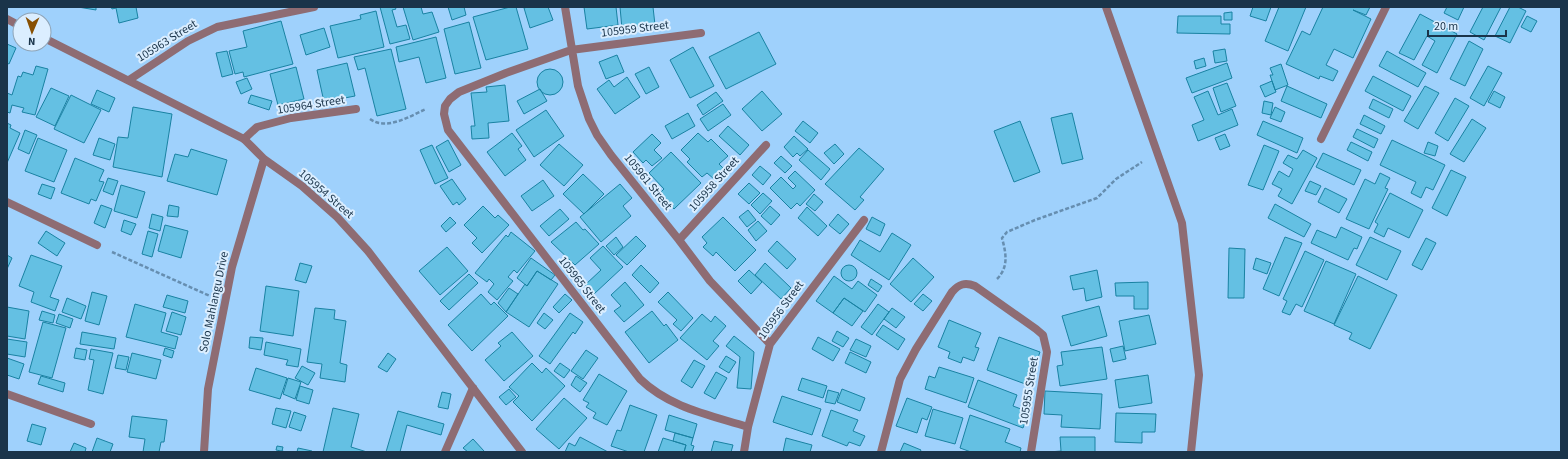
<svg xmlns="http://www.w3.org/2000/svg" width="1568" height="459" font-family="'Source Sans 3',sans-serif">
<rect width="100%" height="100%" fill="#9fd1fc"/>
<!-- building -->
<path fill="#64c0e3" stroke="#1982a2" d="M78,7H96V10Z
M111,7H136L138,18L119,23L116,8L112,9Z
M380,7H395L396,9L392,10L397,27L406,25L410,39L390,44Z
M403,7H421L423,14L432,12L439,32L413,40Z
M448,7H464L466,15L452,20Z
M510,7H516L528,49L486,60L473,17Z
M528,7H548L553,20L530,28L524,8Z
M584,7H616L618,25L587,29Z
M620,7H653L655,25L622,29Z
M1253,7H1271L1266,21L1250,16Z
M1279,7H1306L1288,51L1265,41Z
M1323,7H1370L1366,15L1353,10L1371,19L1353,58L1334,49L1326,65L1338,71L1333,81L1320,76L1319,79L1286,64L1302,31L1310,35Z
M1447,7H1464L1458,20L1444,13Z
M1483,7H1501L1484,40L1470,32Z
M1510,7H1518L1526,11L1510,43L1495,36Z
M376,11L384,47L338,58L330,26L361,19L360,15Z
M1232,12V20H1224V13Z
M1420,14L1457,34L1437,73L1422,65L1435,41L1427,36L1414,60L1399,53Z
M1178,16H1221V24H1230V34L1177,33Z
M1527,16L1537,21L1531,32L1521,27Z
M281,21L293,64L244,77L243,72L235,74L229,51L247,47L243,31Z
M469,22L481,68L455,74L444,29Z
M324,28L330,47L306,55L300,35Z
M759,32L776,64L726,89L709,57Z
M436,37L446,78L426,83L419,57L399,62L396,47Z
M1469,41L1483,49L1465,86L1450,79Z
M7,44L16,48L9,64L7,63Z
M693,47L714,86L690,98L670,60Z
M391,49L406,109L377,116L365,68L358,70L354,57Z
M1225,49L1227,61L1215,63L1213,51Z
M227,51L233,74L222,77L216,53Z
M1387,51L1426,73L1418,87L1379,66Z
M617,55L624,72L606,79L599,62Z
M1204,58L1206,66L1196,69L1194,61Z
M347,63L355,96L324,102L317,70Z
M1227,63L1232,78L1192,93L1186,78Z
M1281,64L1288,85L1275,90L1270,75H1273L1270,68Z
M36,66L48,69L35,115L22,112L24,108L12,105L10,113L7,112V93L12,95L18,76L21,77L23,72L33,75Z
M1488,66L1502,73L1484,106L1470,98Z
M296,67L304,99L278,105L270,74Z
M649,67L659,87L646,94L635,74Z
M537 82a13 13 0 1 1 26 0a13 13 0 1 1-26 0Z
M1373,76L1411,96L1403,111L1365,91Z
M627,77L640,97L615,114L597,89L609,80L614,87Z
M247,78L252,89L241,94L236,82Z
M1272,81L1276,92L1265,97L1260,86Z
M1227,83L1236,106L1221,112L1213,88Z
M505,85L509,121L488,123L489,138L472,139L471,126H475L471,93L487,92L486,87Z
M1287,86L1327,104L1321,118L1281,101Z
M1425,86L1439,93L1418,129L1404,121Z
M51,88L69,96L55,126L36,117Z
M540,89L547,101L524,114L517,101Z
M97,90L115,98L109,112L91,104Z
M762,91L782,114L762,131L742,109Z
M1208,91L1218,115L1232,109L1238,125L1198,141L1192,125L1204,120L1194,97Z
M1494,91L1505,97L1500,108L1488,102Z
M716,92L723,101L703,115L697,105Z
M71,95L101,110L84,143L54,129Z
M251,95L272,101L269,110L248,103Z
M1455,98L1469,106L1448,141L1435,133Z
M1373,99L1393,109L1389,118L1369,108Z
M1264,101L1273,103L1271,115L1262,113Z
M723,104L731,115L708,131L700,119Z
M133,107L172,114L162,177L113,167L118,137L128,138Z
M1275,107L1285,112L1281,122L1270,118Z
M546,110L564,136L534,157L516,130Z
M688,113L695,126L672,139L665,126Z
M1072,113L1083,159L1062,164L1051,118Z
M1364,115L1385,126L1381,134L1360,124Z
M1472,119L1486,128L1464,162L1450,154Z
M803,121L818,133L810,143L795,131Z
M1020,121L1040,172L1014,182L994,131Z
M1263,121L1303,138L1297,153L1257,135Z
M7,123L11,125L10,128L20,133L7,163Z
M728,126L749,145L740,155L719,136Z
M1357,129L1378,139L1374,148L1353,137Z
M25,130L37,135L29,154L18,149Z
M512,133L522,146L518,149L526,160L505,176L487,152Z
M698,133L708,142L711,139L728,156L719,164L724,169L714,179L707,173L702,177L687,162L690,159L681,150Z
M652,134L661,143L654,150L662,158L652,166L646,160L643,163L633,152Z
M1225,134L1230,146L1220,150L1215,138Z
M794,136L808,149L800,156L797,153L793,157L784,147Z
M38,138L67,150L54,182L25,171Z
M99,138L115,144L110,160L93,155Z
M448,140L461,165L449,172L436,147Z
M1392,140L1445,165L1433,190L1426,187L1421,198L1411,193L1416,182L1380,165Z
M1351,142L1372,152L1368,161L1347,150Z
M1428,142L1438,146L1435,156L1424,153Z
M559,144L583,165L564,186L540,165Z
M835,144L844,154L834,164L824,153Z
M432,145L448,178L435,184L420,150Z
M1264,145L1279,151L1263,190L1248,185Z
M859,148L884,169L860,197L864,200L855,210L825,184Z
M191,149L227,160L217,195L167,181L175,154L188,157Z
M808,150L830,169L821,180L799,160Z
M1303,150L1317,158L1292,204L1278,196L1282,189L1272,184L1279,171L1289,177L1293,169L1283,163L1288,155L1297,159Z
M671,152L701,183L674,209L660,193L664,189L649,173Z
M1323,153L1361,170L1354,185L1316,167Z
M781,156L792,166L785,173L774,163Z
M75,158L104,170L99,181L104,182L96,201L91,199L89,204L61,193Z
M760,166L771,175L763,185L752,175Z
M1451,170L1466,177L1447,216L1432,208Z
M795,171L815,190L800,206L797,203L791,209L770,188L781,177L793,189L796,186L788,178Z
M1380,173L1390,178L1385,188L1388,189L1369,229L1346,219L1365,179L1375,184Z
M583,174L604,194L584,214L563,194Z
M108,178L118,181L113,195L103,191Z
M452,179L466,199L459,205L457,202L453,205L440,186Z
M543,180L554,196L532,211L521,196Z
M1310,181L1321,186L1316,195L1305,191Z
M749,183L760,193L749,204L738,194Z
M42,184L55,188L51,199L38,194Z
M620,184L632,198L623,206L631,216L601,242L580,217Z
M121,185L145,192L137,218L114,211Z
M1325,188L1347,199L1339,213L1318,202Z
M763,193L772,201L760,214L751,205Z
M1390,193L1423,210L1409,238L1388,228L1384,237L1374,232L1378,224L1375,222Z
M814,194L823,202L815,211L806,204Z
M1275,204L1311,224L1304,237L1268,218Z
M101,205L112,209L105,228L94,223Z
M169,205L179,207L178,217L167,216Z
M483,206L495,218L498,215L509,225L482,253L472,243L477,238L464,225Z
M770,206L780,215L771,225L761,216Z
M807,207L827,226L818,236L798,218Z
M560,209L569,219L549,236L540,226Z
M748,210L756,220L747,227L739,217Z
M152,214L163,217L160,231L149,228Z
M838,214L849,224L840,234L829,225Z
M450,217L456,223L446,232L441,226Z
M723,217L756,250L735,271L716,252L713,256L703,247L707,243L702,237Z
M872,217L885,224L880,236L866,229Z
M124,220L136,224L131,235L121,231Z
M758,221L767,231L756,241L748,230Z
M576,222L583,230L585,229L599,244L575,265L551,242Z
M165,225L188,231L181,258L158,251Z
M1341,227L1362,237L1357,249L1354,248L1348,260L1311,243L1317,230L1336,238Z
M46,231L65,243L57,256L38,243Z
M148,231L158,234L152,257L142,254Z
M511,232L535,251L517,273L514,270L508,277L513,281L497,300L488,292L494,284L489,279L487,282L475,273L506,235L508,237Z
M892,233L911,245L889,280L851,255L860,240L880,252Z
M636,236L646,246L627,265L616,255Z
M616,237L623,247L614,255L606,246Z
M1285,237L1302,243L1279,296L1263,289Z
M1370,237L1401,251L1387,280L1356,265Z
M1426,238L1436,243L1422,270L1412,265Z
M777,241L796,259L787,269L768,251Z
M603,246L623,267L594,294L585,285L601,270L590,258Z
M447,247L468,271L440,295L419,271Z
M1229,248L1245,249L1244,298H1228Z
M1305,251L1324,260L1302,307L1296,304L1290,315L1282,312L1287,301L1283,299Z
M7,255L12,258L7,269Z
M31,255L62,266L50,297L59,300L55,311L31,302L34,292L19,286Z
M531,258L555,275L551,280L537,271L527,286L517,278Z
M913,258L934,277L911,302L890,284Z
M1256,258L1271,263L1267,274L1253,269Z
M1326,261L1356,274L1334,324L1304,311Z
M300,263L312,266L306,283L295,280Z
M765,263L791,288L781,299L755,275Z
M641,265L659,283L650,293L632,275Z
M841 273a8 8 0 1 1 16 0a8 8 0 1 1-16 0Z
M749,270L762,282L751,294L738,281Z
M1097,270L1102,297L1086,301L1084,288L1073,290L1070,276Z
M537,271L558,284L529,327L506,312L525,284L527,286Z
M469,274L478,283L449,310L440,301Z
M834,276L852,289L858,281L877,295L865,312L844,298L833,313L816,301Z
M1358,276L1397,295L1370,349L1349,339L1352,333L1334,325Z
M871,279L882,286L878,292L868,285Z
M625,282L644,305L624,322L614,311L621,306L611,295Z
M1148,282V309H1134V296H1116L1115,283Z
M266,286L299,291L293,336L260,331Z
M509,288L518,294L506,312L498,303Z
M92,292L107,296L99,325L85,321Z
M668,292L693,318L681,331L673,324L677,320L658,302Z
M481,294L491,305L494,302L508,316L472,351L448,325Z
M565,294L572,300L559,313L553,307Z
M923,294L932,301L923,311L914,304Z
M167,295L188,301L185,313L163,307Z
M67,298L86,306L81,319L62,312Z
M844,298L863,311L852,326L833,313Z
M135,304L166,313L161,332L178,337L175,349L126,337Z
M878,304L889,312L872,335L861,327Z
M1099,306L1107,336L1071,346L1062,316Z
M7,307L29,311L25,339L7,336Z
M315,308L335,310L334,319L346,321L340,363L347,365L345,382L320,378L322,364L307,362Z
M892,308L905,317L896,328L884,319Z
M42,311L55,315L53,323L39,320Z
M652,311L664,326L666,324L678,340L649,363L625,332Z
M172,312L186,317L181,335L166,331Z
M544,313L553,320L545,329L537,323Z
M570,313L583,322L575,334L573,332L550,364L539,356Z
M59,314L73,319L70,328L56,323Z
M702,314L711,322L715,316L726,326L713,341L719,346L707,360L680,338Z
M1149,315L1156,344L1125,351L1119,321Z
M949,320L981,333L975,347L979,348L974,361L963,357L961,363L948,358L950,352L938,347Z
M43,322L66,328L52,378L29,372Z
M883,325L905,339L898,350L876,335Z
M837,331L849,338L843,347L832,341Z
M82,332L116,338L114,349L80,344Z
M512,332L533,356L504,381L485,360L501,346L498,343Z
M734,336L754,352L751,389L737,388L740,357L726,346Z
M250,337L263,338L261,350L249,348Z
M818,337L840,349L833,361L812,349Z
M999,337L1040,352L1028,385L987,370Z
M7,339L27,342L25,357L7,354Z
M856,339L871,346L866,357L850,350Z
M266,342L301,349L298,367L286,365L288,360L264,355Z
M1123,346L1126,359L1113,362L1110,349Z
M1102,347L1107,379L1060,386L1057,366L1063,365L1061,352Z
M76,348L87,350L85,360L74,358Z
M165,348L174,351L172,358L163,355Z
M91,349L113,353L103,394L88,390L94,360L89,359Z
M586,350L598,358L583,379L571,371Z
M850,352L871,362L866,373L845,363Z
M132,353L161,360L156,379L127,372Z
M388,353L396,359L387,372L378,367Z
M118,355L129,357L126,370L115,368Z
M726,356L736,362L729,373L719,367Z
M7,358L24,364L19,379L7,375Z
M694,360L705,366L692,388L681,381Z
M532,363L542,373L546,368L565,386L532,421L513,402L519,396L509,387Z
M560,363L570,370L564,378L554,371Z
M302,366L315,373L308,385L295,378Z
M939,367L974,378L966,403L925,389L929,376L935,378Z
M256,368L287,378L280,399L249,390Z
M716,372L727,378L715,399L704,393Z
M599,374L627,391L607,425L593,418L596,413L586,407L589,403L583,400Z
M1148,375L1152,403L1119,408L1115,380Z
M41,376L65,383L63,392L38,384Z
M576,376L587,383L580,392L571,385Z
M288,378L301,382L295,399L283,394Z
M802,378L827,386L823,398L798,390Z
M978,380L1017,395L1013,406L1029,412L1023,428L968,407Z
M300,386L313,390L309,404L296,400Z
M509,389L516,397L506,405L499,397Z
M842,389L865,398L860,411L837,402Z
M828,390L839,393L835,404L825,402Z
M1045,391L1102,394L1100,429L1061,427L1062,415L1044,414Z
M442,392L451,394L448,409L438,407Z
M782,396L821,409L812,435L773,422Z
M564,398L587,418L559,449L536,429Z
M907,398L932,407L927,420L922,418L917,433L896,426Z
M630,405L657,415L644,452H629L611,446L617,430L621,431Z
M276,408L291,411L286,428L272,424Z
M333,408L359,414L351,447L367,452H323Z
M933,409L963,418L955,444L925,436Z
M831,410L858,420L853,431L865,436L860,446L849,442L847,446L822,436Z
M398,411L444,424L441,435L407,425L400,452H386Z
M294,412L306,416L301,431L289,427Z
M1116,413L1156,414L1155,432H1142V443L1115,442Z
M669,415L697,424L693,438L665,430Z
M970,415L1010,429L1005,442L1021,448L1020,452H971L960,448Z
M132,416L167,420L164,442H161L159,452H143L145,439L129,437Z
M32,424L46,428L41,445L27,441Z
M675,433L693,438L691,445L694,446L692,452H684L686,445L673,441Z
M580,437L608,452H565L569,443L575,446Z
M1060,437H1095V452H1049L1061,451Z
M97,438L113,444L110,452H92Z
M663,438L686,445L684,452H658Z
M786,438L812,445L810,452H783Z
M473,439L484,451L483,452H468L463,448Z
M714,441L733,445L731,452H711Z
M74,443L86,448L85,452H70Z
M904,443L921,450L920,452H900Z
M277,446L283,447L282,451L286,452L276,450Z
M298,448L312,451V452H297Z"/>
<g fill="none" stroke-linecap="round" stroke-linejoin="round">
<!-- path -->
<path stroke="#668eb0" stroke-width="2.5" stroke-dasharray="4 2" stroke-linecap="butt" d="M370,119C387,131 410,116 426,109
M112,252L210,296
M997,279C1009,267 1006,253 1002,238L1007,232L1035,220L1097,198L1116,179L1142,162"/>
<!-- service -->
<path stroke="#8e6c73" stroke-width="8" d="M244,139L257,127L291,118L356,109
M445,452L473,388"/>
<!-- minor -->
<path stroke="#8e6c73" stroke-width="8" d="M565,7L578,86L589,119L597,135L611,155L679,240L710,281L770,344
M1106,7L1182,223L1199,375L1191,452
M7,19L20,26
M701,33L571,50L506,73L459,92L450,99L445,106L444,114L448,130L640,379C670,408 710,415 748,427
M44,38L244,139L264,159L302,186L337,217L368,251L522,452
M129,80L188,41L217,27L314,7
M1321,139L1386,7
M7,202L97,245
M679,240L766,145
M7,394L91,424
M204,452L208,389L232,267L264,159
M744,452L748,427L770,344L864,220
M881,452L900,379L916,349L952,292C959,284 965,282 975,286L1036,329L1043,335L1047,352L1031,452"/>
</g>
<g text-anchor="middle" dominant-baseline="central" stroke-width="4" stroke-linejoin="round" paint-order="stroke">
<!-- street labels -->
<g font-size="12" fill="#1a344a" stroke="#dbeeff">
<text transform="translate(635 29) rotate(-7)">105959 Street</text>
<text transform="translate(167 41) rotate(-32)">105963 Street</text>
<text transform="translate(311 105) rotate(-9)">105964 Street</text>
<text transform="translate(648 182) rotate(51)">105961 Street</text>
<text transform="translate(714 184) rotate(-48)">105958 Street</text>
<text transform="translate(326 194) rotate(41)">105954 Street</text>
<text transform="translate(582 285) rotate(52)">105965 Street</text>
<text transform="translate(214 302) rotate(-78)">Solo Mahlangu Drive</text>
<text transform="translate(781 310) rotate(-54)">105956 Street</text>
<text transform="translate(1029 391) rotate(-81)">105955 Street</text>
</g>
</g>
<!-- border -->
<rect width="1568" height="459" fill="none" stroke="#1a344a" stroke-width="16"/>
<!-- north arrow -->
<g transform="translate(32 32) rotate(182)"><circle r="19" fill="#dbeeff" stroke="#8ea4b7"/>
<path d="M0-3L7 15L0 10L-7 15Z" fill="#885002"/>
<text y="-6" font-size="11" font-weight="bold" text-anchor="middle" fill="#1a344a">N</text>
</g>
<!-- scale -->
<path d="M1428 30v6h78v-6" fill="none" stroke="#1a344a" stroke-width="2"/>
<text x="1434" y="30" font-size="12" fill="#1a344a" stroke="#dbeeff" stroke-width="3" paint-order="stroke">20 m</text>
</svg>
